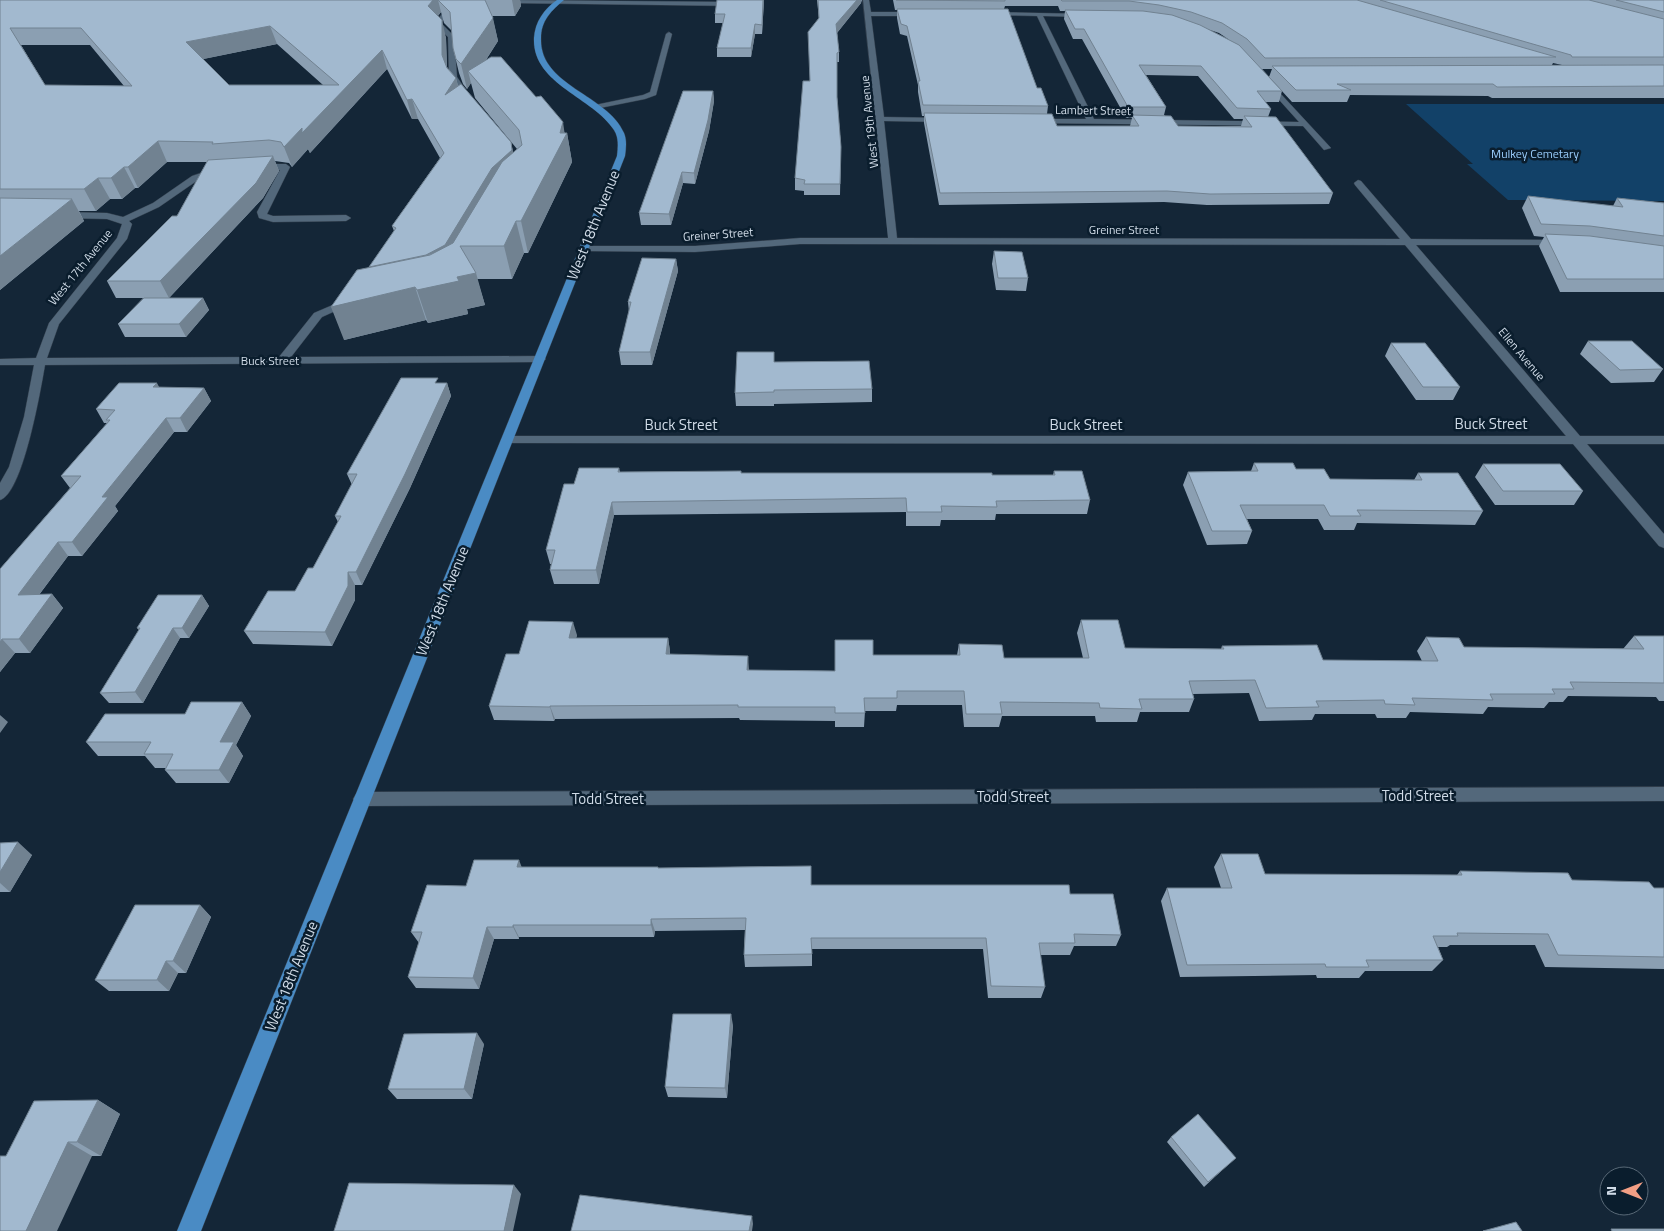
<svg xmlns="http://www.w3.org/2000/svg" width="1664" height="1231" font-family="'Titillium Web',sans-serif">
<rect width="100%" height="100%" fill="#142637"/>
<!-- green -->
<path fill="#124168" d="M1406,104H1664V201L1508,200L1467,164H1473Z"/>
<g fill="none" stroke-linecap="round" stroke-linejoin="round">
<!-- minor casing -->
<g stroke="#33404e" stroke-width="1">
<path id="minor" d="M455,0L458,2L441,23L454,36L457,77L466,90L462,92H459L449,77L448,37L434,23Z
M499,0L736,2L739,4L736,6L501,3Z
M863,0H869L871,12H916L919,14L916,16H871L884,117L944,118L948,120L944,122L884,121L897,238L1400,239L1355,185L1354,183L1358,180L1361,181L1411,239L1565,240L1567,242L1562,245H1416L1580,436H1664V444H1587L1664,534V548L1659,546L1573,444L503,443L501,440L503,437L507,436H1566L1405,245L800,244L695,252L580,251V247L583,246H695L800,238H888Z
M989,12L1086,14V16L1084,17L1043,16L1094,119L1299,122L1264,83V79H1267L1331,148L1324,150L1303,126L1031,123L1030,121L1034,119H1086L1037,16L987,15V13Z
M669,32L672,34L656,95L645,99L595,109V105L643,95L650,92L666,34Z
M257,164H286L290,167L267,214L273,216L346,215L351,218L346,221L273,222L259,218L257,212L280,170L254,169L253,167Z
M219,167L223,170L222,172L198,180L159,207L129,221L132,224L127,239L59,324L47,358L279,357L314,313L349,298L353,299L354,301L353,303L322,317L291,357L540,356L546,359L540,362L45,365C41,388 23,494 0,500V483L9,467L24,417L34,365H0V359L36,358L49,323L117,238L122,224L107,219L61,218L56,215L61,212L107,213L123,217L153,203L192,176Z
M1664,787V801L362,806L356,804L353,799L356,794L362,792Z"/>
</g>
<!-- major casing -->
<g stroke="#33404e" stroke-width="1">
<path id="major" d="M557,0H564C558,5 552,10 548,16C543,23 541,30 541,38C539,86 607,94 624,133C627,140 626,148 625,156L201,1231H177L617,156C618,147 619,138 614,130C593,97 532,84 534,38C535,22 544,9 557,0Z"/>
</g>
<!-- minor -->
<use href="#minor" fill="#53687b" fill-rule="evenodd"/>
<!-- major -->
<use href="#major" fill="#4a8bc4" fill-rule="evenodd"/>
</g>
<!-- wall -->
<path fill="#8b9fb2" fill-rule="evenodd" d="M0,0H520L521,6L515,16H492L498,41L486,60L565,133H567L572,162L528,253H524L512,279H477L485,305L467,309L468,314L428,323L426,320L344,340L369,267L394,231L392,226L440,158L418,119H412L387,69L310,153L308,149L292,167L289,163L275,161L279,171L263,198L169,298H203L209,310L186,337H125L118,324L143,298H116L107,281L177,216L207,162H167L138,188H135L122,199H110L96,211H79L84,221L0,290ZM441,12L444,23L452,31L453,48L459,73L463,84L467,89L471,83L475,98L517,149L513,153L511,142L458,86L456,78L447,67L446,38L438,16ZM277,44L323,85H229L203,59ZM21,45H90L124,86L45,85Z
M764,0L762,34H755L751,57H717V48L723,23H715V14Z
M817,0H862L861,3L837,33L839,52V62H837V97L841,147L840,195H804V191L795,190V178L819,19Z
M893,0H1664V98H1492L1488,96L1350,95L1347,102H1292L1269,77L1272,69H1262L1282,91L1279,102H1265L1271,109L1268,117L1333,193L1329,204L1207,205L1164,202L939,205L924,123V116H922L918,92V85L907,36L900,34L897,18V10H895ZM1005,6H1058L1060,11H1065L1064,19L1073,39H1082L1126,118H1132L1130,126H1057L1047,114L1048,106L1037,88L1004,9ZM1207,29L1219,33L1228,39ZM1553,63L1562,65H1552ZM1146,75L1198,76L1234,119H1243L1241,126H1178L1164,115L1166,107Z
M713,91L714,101L709,131L695,184L683,183L671,225H641L639,213Z
M1528,196L1613,206L1617,198L1664,203V292H1560L1539,246L1544,237L1534,236L1522,208Z
M994,251L1028,278L1026,291L996,290L992,264Z
M676,259L678,271L652,365H621L619,352L629,312L628,302Z
M1588,341L1663,369L1654,382L1611,383L1580,354Z
M1391,343L1460,387L1453,400H1416L1385,356Z
M775,362L872,389V402L774,404V406H736L735,393Z
M439,383H447L451,396L410,488L362,585H355V600L332,646L253,644L244,631L295,591L313,568L338,522L335,516L352,485L347,474Z
M159,387L204,388L211,401L187,432H174L115,506L118,511L82,556H68L39,595L52,594L63,608L30,653H15L0,672V569L70,488L61,476L107,423H104L96,409Z
M1254,463L1296,469L1330,479L1414,480L1418,473L1483,511L1475,525L1357,523L1354,530H1324L1318,519H1247L1252,531L1247,544L1207,545L1183,485L1188,472L1251,471Z
M1483,464L1583,491L1574,505H1495L1475,477Z
M619,468L620,472L992,475H1053L1054,471L1090,500L1087,514H996L995,520H941L940,526H906V512L614,515L599,584H554L550,570L551,564H550L546,550L574,484Z
M202,595L209,606L189,638H180L143,703H109L100,693L139,630L137,628Z
M1081,620L1125,648L1221,649L1222,646L1323,660L1422,661L1417,651L1426,637L1464,647L1623,649L1634,636H1664V701H1659L1656,697L1568,696L1563,702H1549L1544,708L1488,707L1483,714L1410,712L1406,718H1377L1375,714H1315L1312,720L1259,721L1249,693L1193,694L1194,699L1189,712H1140L1137,722H1096L1095,716H1002L999,727H964L962,705H897L896,711H865L864,727H835V721L740,720L739,718L555,719L554,721L494,720L489,706L519,654L577,635L576,638H668L670,651V654L749,670L835,671L873,655H957L959,644L1004,658H1083L1077,633Z
M242,702L251,716L236,745L243,756L229,783H176L165,770L166,768H155L145,756H98L86,742L185,714Z
M0,843L32,855L10,892H0Z
M1221,854L1265,874L1457,875L1460,871L1572,880L1654,888H1664V969L1545,967L1535,945H1450L1447,947H1438L1443,960L1432,971H1365L1359,978H1317L1316,975L1180,977L1161,901L1167,888H1221L1214,867Z
M521,867L659,868L812,885L1070,894L1121,935L1116,946H1074L1070,955H1040L1045,987L1041,998H988L983,949H812V966L745,967L744,955L745,930L655,931L654,937H519V939H494L479,989L416,988L408,977L419,943L411,932L466,886Z
M200,905L211,917L186,973H178L169,991H109L95,980Z
M733,1025L727,1098L668,1097L665,1087Z
M484,1044L472,1099H397L388,1089Z
M98,1100L120,1114L101,1156H6Z
M1171,1137L1231,1162L1204,1187L1167,1142Z"/>
<!-- shaded-wall -->
<path fill="#718291" d="M433,0H438L441,12L432,23L428,6Z
M512,0H520L521,6L515,16Z
M763,0H764L762,34V25Z
M857,0H861V3L836,34V24Z
M493,18L498,41L474,78L468,71L471,83L467,89L461,64Z
M442,20L446,38L447,74L442,55Z
M755,24V34L751,57V48Z
M270,26L277,44L194,61L186,42Z
M382,50L387,69L310,153L308,149L292,167L284,147L302,128Z
M456,78L461,98L445,95Z
M713,91L714,101L709,131L695,184L694,173Z
M412,99L418,119H412L407,100Z
M563,122L565,136L567,133L572,162L528,253L521,221L560,133Z
M158,141L167,162L138,188L128,167Z
M511,142L517,171L460,246L424,256L492,168Z
M273,156L279,171L263,198L169,298L160,281Z
M124,167L135,188L122,199L111,178Z
M682,172L683,183L671,225L669,214Z
M98,178L110,199L96,211L84,189Z
M72,199L84,221L0,290V256Z
M516,221L524,253L512,279L504,246Z
M676,259L678,271L652,365L650,352Z
M476,273L485,305L467,309L468,314L428,323L417,290L457,277Z
M415,287L426,320L344,340L331,307Z
M203,298L209,310L186,337L179,324Z
M157,383L164,396L153,387Z
M447,383L451,396L410,488L362,585L356,572Z
M204,388L211,401L187,432L180,418Z
M166,418L174,432L115,506L118,511L82,556L72,542L102,497Z
M612,502L614,515L599,584L596,570Z
M58,542L68,556L29,608L18,595Z
M348,572L355,585V600L332,646L325,632Z
M52,594L63,608L30,653L19,639Z
M202,595L209,606L189,638L182,628Z
M573,622L577,635L573,651L569,638Z
M173,628L180,638L143,703L135,692Z
M668,638L670,651L668,667L666,654Z
M2,639L15,653L0,672V642Z
M748,656L749,670H747Z
M242,702L251,716L236,745L243,756L229,783L219,770L220,742Z
M550,706L555,719L554,721L550,707Z
M0,715L8,722L0,733Z
M18,842L32,855L10,892L0,883V872Z
M519,860L524,873L517,867Z
M200,905L211,917L186,973L173,961Z
M651,919L655,931L654,937L651,925Z
M513,925L519,937V939L513,927Z
M487,927L494,939L479,989L473,978Z
M166,961L178,973L169,991L157,980Z
M731,1014L733,1025L727,1098L725,1088Z
M477,1033L484,1044L472,1099L464,1089Z
M98,1100L120,1114L101,1156L77,1142Z
M68,1142L92,1156L57,1231H26Z
M514,1185L521,1194L513,1231H504Z
M752,1216L753,1224L752,1231H749Z"/>
<!-- building -->
<path fill="#a2b9cf" stroke="#718291" fill-rule="evenodd" d="M0,0H433L428,6L442,20V55L447,68L456,78L445,95L461,84L511,142L512,150L492,168L445,245L426,255L369,267L396,228L392,226L444,153L412,99L407,100L382,50L302,133V128L284,147L281,142L269,140L212,144L213,142L158,141L128,167H124L111,178H98L84,189H0ZM270,26L339,85H229L186,42ZM10,28H81L132,86L45,85Z
M438,0H485L493,18L461,64L456,59L453,48L450,12Z
M717,0H763L762,25L755,24L751,48H717L725,14H715Z
M818,0H857L836,24L839,52L837,53V97L841,147L840,184H804L805,180L795,178L803,81H810L808,32L819,18Z
M896,0H1005V1Z
M1061,0H1357L1556,57L1265,58L1247,39L1222,23L1191,12L1159,5L1129,1H1062Z
M1380,0H1589L1664,19V57H1572L1571,55Z
M1616,0H1664V12Z
M897,9H1008L1037,88H1041L1048,106L923,105L918,81H920L907,26L901,24Z
M1065,10L1143,11L1172,15L1200,25L1239,45L1282,91H1257L1271,109L1237,108L1201,66L1139,65L1166,107H1128L1084,29H1075Z
M491,57H501L536,97L541,96L563,122L560,133H567L521,221H516L504,246H460L476,273L457,277L459,281L417,290L415,287L331,307L357,270L430,255L453,243L502,162L522,145L519,130L468,71Z
M1664,65V86L1497,87L1493,84H1337L1351,90H1296L1272,66Z
M683,91H713L708,120L694,173L682,172L669,214L639,213Z
M924,113L1052,114L1057,126H1139L1132,115L1171,116L1178,126L1252,127L1244,116L1276,117L1333,193L1210,194L1167,191L940,193Z
M273,156L256,183L160,281H107L172,216H177L208,160Z
M1528,196L1623,207L1617,198L1664,203V236L1590,226L1541,224Z
M0,198L72,199L0,256Z
M1545,234L1590,236L1664,246V279H1567Z
M994,251L1022,252L1028,278H998Z
M642,258L676,259L650,352H619L631,302H628Z
M144,298H203L179,324H118Z
M1588,341H1632L1663,369L1620,370Z
M1391,343H1425L1460,387H1423Z
M737,352H774V362L869,361L872,389L774,390V392L735,393Z
M401,378H438L435,383H447L405,474L356,572H348V586L325,632L244,631L268,591H295L308,568H313L341,516H335L357,474H347Z
M119,383H157L153,387L204,388L180,418H166L102,497H108L72,542H58L18,595L52,594L19,639H2L0,642V569L81,476H61L110,420H106L115,410L96,409Z
M1254,463H1293L1296,469H1324L1330,479L1422,480L1418,473H1458L1483,511L1357,510L1361,516H1330L1324,505H1240L1252,531H1212L1188,472L1258,471Z
M1483,464H1560L1583,491H1503Z
M579,468H619L618,472L741,471V473H992V475H1055L1054,471H1082L1090,500L996,501L997,507L941,506L942,512H907L906,498L612,502L596,570H550L555,550H546L564,484H574Z
M158,595H202L182,628H173L135,692L100,693L140,628H137Z
M1081,620H1118L1125,648L1224,649L1222,646L1317,645L1323,660L1438,661L1426,637L1459,638L1464,647L1644,649L1634,636H1664V683L1570,682L1574,689H1552L1555,694H1490L1493,700L1412,698L1415,705L1385,704L1384,700L1316,701L1319,707L1266,708L1255,680L1189,681L1194,699H1139L1142,709L1100,708L1099,703L1000,702L1002,714H966L964,691H897V698H864L865,713H835V707H738V705L550,706V707L489,706L506,654H519L529,621L573,622L569,638H668L666,654L748,656L747,670L835,671V640H873V655H960L959,644L1002,645L1004,658H1089Z
M191,702H242L220,742H234L219,770H165L173,754H144L151,742H86L105,714H185Z
M18,842L0,872V843Z
M1221,854H1258L1265,874L1462,875L1460,871L1568,873L1572,880L1649,882L1654,888H1664V957L1558,955L1548,934L1457,933L1458,936H1433L1443,960H1366L1369,967H1326L1325,964L1187,965L1167,888H1232Z
M474,860H519L517,867H658V868L811,866V885H1069L1070,894H1113L1121,935L1074,934L1075,943H1039L1045,987L991,986L986,938H811L812,954L744,955L746,918L651,919V925H513V927H487L473,978L408,977L422,932H411L427,885L466,886Z
M135,905H200L173,961H166L157,980H95Z
M673,1014H731L725,1088L665,1087Z
M477,1033L464,1089H388L404,1034Z
M98,1100L77,1142H68L26,1231H0V1156H6L34,1101Z
M1198,1114L1236,1158L1208,1182L1171,1137Z
M349,1183L514,1185L504,1231H334Z
M580,1195L752,1216L749,1231H571Z
M1516,1222L1522,1231H1483Z
M1611,1229H1664V1231H1612Z"/>
<g text-anchor="middle" dominant-baseline="central" stroke-width="5" stroke-linejoin="round" paint-order="stroke">
<!-- far-street labels -->
<g font-size="12" fill="#d0dbe7" stroke="#0a1d2d">
<text transform="translate(1093 110) rotate(1)">Lambert Street</text>
<text transform="translate(869 122) rotate(-96)">West 19th Avenue</text>
<text x="1124" y="229">Greiner Street</text>
<text transform="translate(718 234) rotate(-4)">Greiner Street</text>
<text transform="translate(80 267) rotate(-51)">West 17th Avenue</text>
<text transform="translate(1522 354) rotate(50)">Ellen Avenue</text>
<text x="270" y="360">Buck Street</text>
</g>
<!-- far-park labels -->
<g font-size="12" fill="#99ccfb" stroke="#0a1d2d">
<text x="1535" y="153">Mulkey Cemetary</text>
</g>
<!-- street labels -->
<g font-size="15" fill="#d0dbe7" stroke="#0a1d2d">
<text transform="translate(593 225) rotate(-68)">West 18th Avenue</text>
<text x="1491" y="423">Buck Street</text>
<text x="681" y="424">Buck Street</text>
<text x="1086" y="424">Buck Street</text>
<text transform="translate(442 601) rotate(-68)">West 18th Avenue</text>
<text x="1418" y="795">Todd Street</text>
<text x="1013" y="796">Todd Street</text>
<text x="608" y="798">Todd Street</text>
<text transform="translate(291 976) rotate(-68)">West 18th Avenue</text>
</g>
</g>
<!-- north arrow -->
<g transform="translate(1624 1191) rotate(270)"><circle r="24" fill="#0a1d2d" stroke="#596977"/>
<path d="M0-4L9 19L0 12L-9 19Z" fill="#f39f85"/>
<text y="-8" font-size="14" font-weight="bold" text-anchor="middle" fill="#d0dbe7">N</text>
</g>
</svg>
